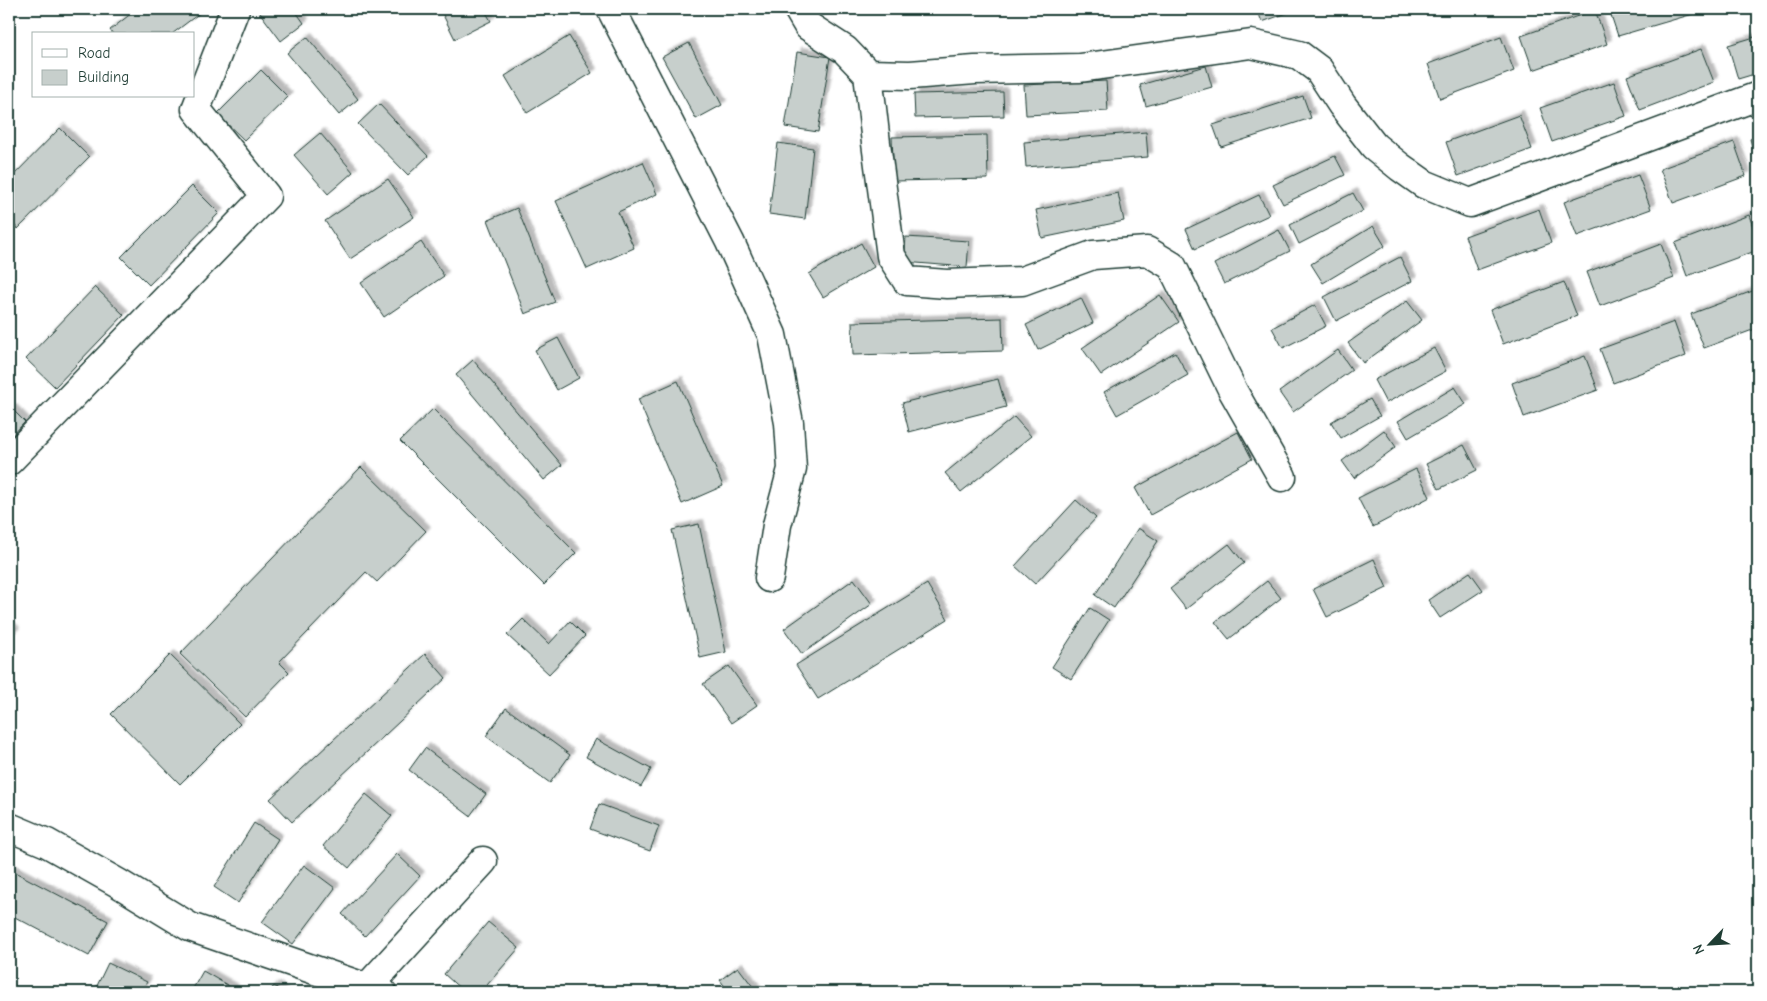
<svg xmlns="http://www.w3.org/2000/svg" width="1767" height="1001" font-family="'Comic Neue',sans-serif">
<defs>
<filter id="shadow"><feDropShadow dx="4.5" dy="-4.5" stdDeviation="1" flood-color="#0004"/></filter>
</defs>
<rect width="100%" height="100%" fill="#fff"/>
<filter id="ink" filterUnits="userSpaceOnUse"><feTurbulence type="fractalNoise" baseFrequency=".02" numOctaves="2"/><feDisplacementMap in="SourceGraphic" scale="10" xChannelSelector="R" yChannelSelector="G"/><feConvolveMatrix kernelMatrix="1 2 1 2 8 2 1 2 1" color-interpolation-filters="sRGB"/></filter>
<g filter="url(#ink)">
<!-- building -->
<path fill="#c7cfcc" stroke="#1f3d34" filter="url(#shadow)" d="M137,9H205L172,34H113L110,30Z
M257,9H294L304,23L281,41Z
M440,9H484L491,21L455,39Z
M1257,9H1289L1290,12L1262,22Z
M1609,9H1691L1693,14L1618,36Z
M1595,10L1607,44L1533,70L1521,36Z
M569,36L592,73L527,113L505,76Z
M1758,36V73L1738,79L1728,45Z
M307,37L358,99L339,115L287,53Z
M1501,37L1514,71L1440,99L1428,64Z
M689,43L722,105L696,119L662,57Z
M1701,49L1714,82L1640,110L1627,76Z
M797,52L830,57L818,132L785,127Z
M1206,66L1212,87L1146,106L1140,85Z
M261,70L288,97L244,140L217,114Z
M1106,81L1108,111L1026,115L1024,85Z
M1614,82L1626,116L1552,142L1540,108Z
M1003,92L1004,116L915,118L914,94Z
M1303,96L1311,118L1221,147L1213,125Z
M379,104L428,156L408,175L358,124Z
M1519,115L1532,149L1458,176L1446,142Z
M60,128L89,157L18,229L9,219V180Z
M1146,132L1148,157L1026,167L1024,142Z
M320,133L353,172L328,194L294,155Z
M987,135L988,179L894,181L892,137Z
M1758,136V167L1750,139Z
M1734,142L1746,176L1673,203L1660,169Z
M778,143L813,148L805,219L769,214Z
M1335,156L1345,175L1283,204L1273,185Z
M643,162L657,194L618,212L634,248L587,269L556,201Z
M1638,175L1651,209L1577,236L1564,202Z
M388,179L414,217L350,259L325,221Z
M192,186L219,213L149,285L121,257Z
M1118,193L1124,221L1042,238L1036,210Z
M1353,193L1363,211L1299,244L1290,225Z
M1259,195L1269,215L1195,249L1186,229Z
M517,208L555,302L525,314L488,220Z
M1539,209L1551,243L1477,270L1465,236Z
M1749,215L1758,242V250L1687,276L1675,243Z
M1373,226L1385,246L1323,283L1311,264Z
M1279,230L1290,251L1224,284L1214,264Z
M906,237L969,241L967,267L904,262Z
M421,242L444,276L384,317L361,283Z
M861,243L874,267L823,297L809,274Z
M1661,244L1674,278L1600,306L1587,272Z
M1400,257L1412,281L1336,321L1324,297Z
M1564,282L1577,316L1503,344L1490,310Z
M95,287L124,315L55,387L26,359Z
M1758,289V328L1704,348L1691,314Z
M1160,295L1179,322L1101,375L1082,348Z
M1081,298L1093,323L1038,350L1026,325Z
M1407,301L1422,320L1363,363L1348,343Z
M1315,305L1326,326L1283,348L1272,328Z
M1002,318L1003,351L853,355L852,322Z
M1674,322L1686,356L1613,383L1600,349Z
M558,338L579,378L557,390L535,350Z
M1434,348L1446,371L1386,403L1374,380Z
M1338,350L1352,370L1293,412L1279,392Z
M1175,352L1188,375L1117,415L1104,392Z
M1585,356L1598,390L1524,417L1512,383Z
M473,360L562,465L544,480L456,375Z
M998,379L1006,407L909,432L902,403Z
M678,381L723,486L682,504L638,399Z
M1455,387L1466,404L1408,438L1398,421Z
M1370,399L1380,416L1341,438L1331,422Z
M9,406L25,422L9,439Z
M433,409L576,553L544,585L400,441Z
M1014,417L1031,436L961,492L945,473Z
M1384,430L1396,447L1354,478L1342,461Z
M1238,432L1252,459L1150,515L1135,488Z
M1464,445L1477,470L1439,489L1426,464Z
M361,467L426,531L377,582L366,572L279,662L289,672L245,717L180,654Z
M1416,469L1430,497L1373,527L1358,498Z
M1076,500L1096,518L1035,584L1015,566Z
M699,524L726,652L700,658L672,530Z
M1138,528L1158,541L1114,608L1095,595Z
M1229,544L1244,563L1186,609L1170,589Z
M1374,559L1387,588L1327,617L1313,589Z
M1470,572L1483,590L1440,618L1428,600Z
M854,579L872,604L802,654L784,629Z
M1267,581L1281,598L1229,639L1215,622Z
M927,584L948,619L818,699L796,665Z
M1090,608L1109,620L1071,679L1052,667Z
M523,619L549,644L570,621L585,636L549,674L507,635Z
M9,626L15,632L9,638Z
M425,654L446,678L292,822L270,799Z
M170,655L240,724L180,784L111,714Z
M729,666L757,705L731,723L703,684Z
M506,708L570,755L550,783L486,736Z
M596,739L651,769L641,787L586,757Z
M425,748L486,794L470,816L409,770Z
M366,794L392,816L349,868L323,846Z
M599,804L659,826L650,851L590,829Z
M254,823L278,839L238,903L214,887Z
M397,854L420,876L365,936L342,914Z
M304,865L335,888L293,944L262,922Z
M9,869L108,921L89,956L9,914Z
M488,922L519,948L481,992H464L444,974Z
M108,963L147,982L141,992H94Z
M738,967L757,992H729L720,980Z
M203,971L234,989L232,992H191Z
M274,986L283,992H269Z"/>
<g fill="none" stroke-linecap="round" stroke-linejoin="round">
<!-- minor casing -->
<g stroke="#1f3d34" stroke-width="31">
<path id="minor" d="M611,9L730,242L772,335L789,423L792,469L777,525L769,578
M798,9L808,26L845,50L868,74L876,143L891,256L907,281L947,284L1022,281L1093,255L1147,251L1172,266L1233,391L1282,477
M868,74L910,75L975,70L1080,68L1251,44L1299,55L1319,70L1342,105L1374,146L1400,167L1424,184L1470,203L1758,96
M9,461L266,196L196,109L235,9
M9,827L47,843L118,883L190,927L367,988L382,992
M363,992L483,861"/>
</g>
<!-- minor -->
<use href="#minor" stroke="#fff" stroke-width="28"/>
</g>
</g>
<!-- margin -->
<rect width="1767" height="1001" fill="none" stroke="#fff" stroke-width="30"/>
<rect x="15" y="15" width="1737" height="971" fill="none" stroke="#1f3d34" stroke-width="2" filter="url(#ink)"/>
<!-- legend -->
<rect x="32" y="32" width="162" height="65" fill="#ffffff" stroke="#a5b1ae"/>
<rect x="42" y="49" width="25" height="8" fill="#ffffff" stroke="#a5b1ae"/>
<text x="78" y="58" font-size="15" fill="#1f3d34">Road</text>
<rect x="42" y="70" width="25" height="15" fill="#c7cfcc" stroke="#a5b1ae"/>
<text x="78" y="82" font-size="15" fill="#1f3d34">Building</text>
<!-- north arrow -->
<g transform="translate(1710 944) rotate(245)" stroke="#ffffff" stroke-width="4" paint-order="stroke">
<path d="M0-4L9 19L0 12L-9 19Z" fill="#1f3d34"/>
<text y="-8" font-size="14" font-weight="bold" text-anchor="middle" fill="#1f3d34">N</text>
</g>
</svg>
